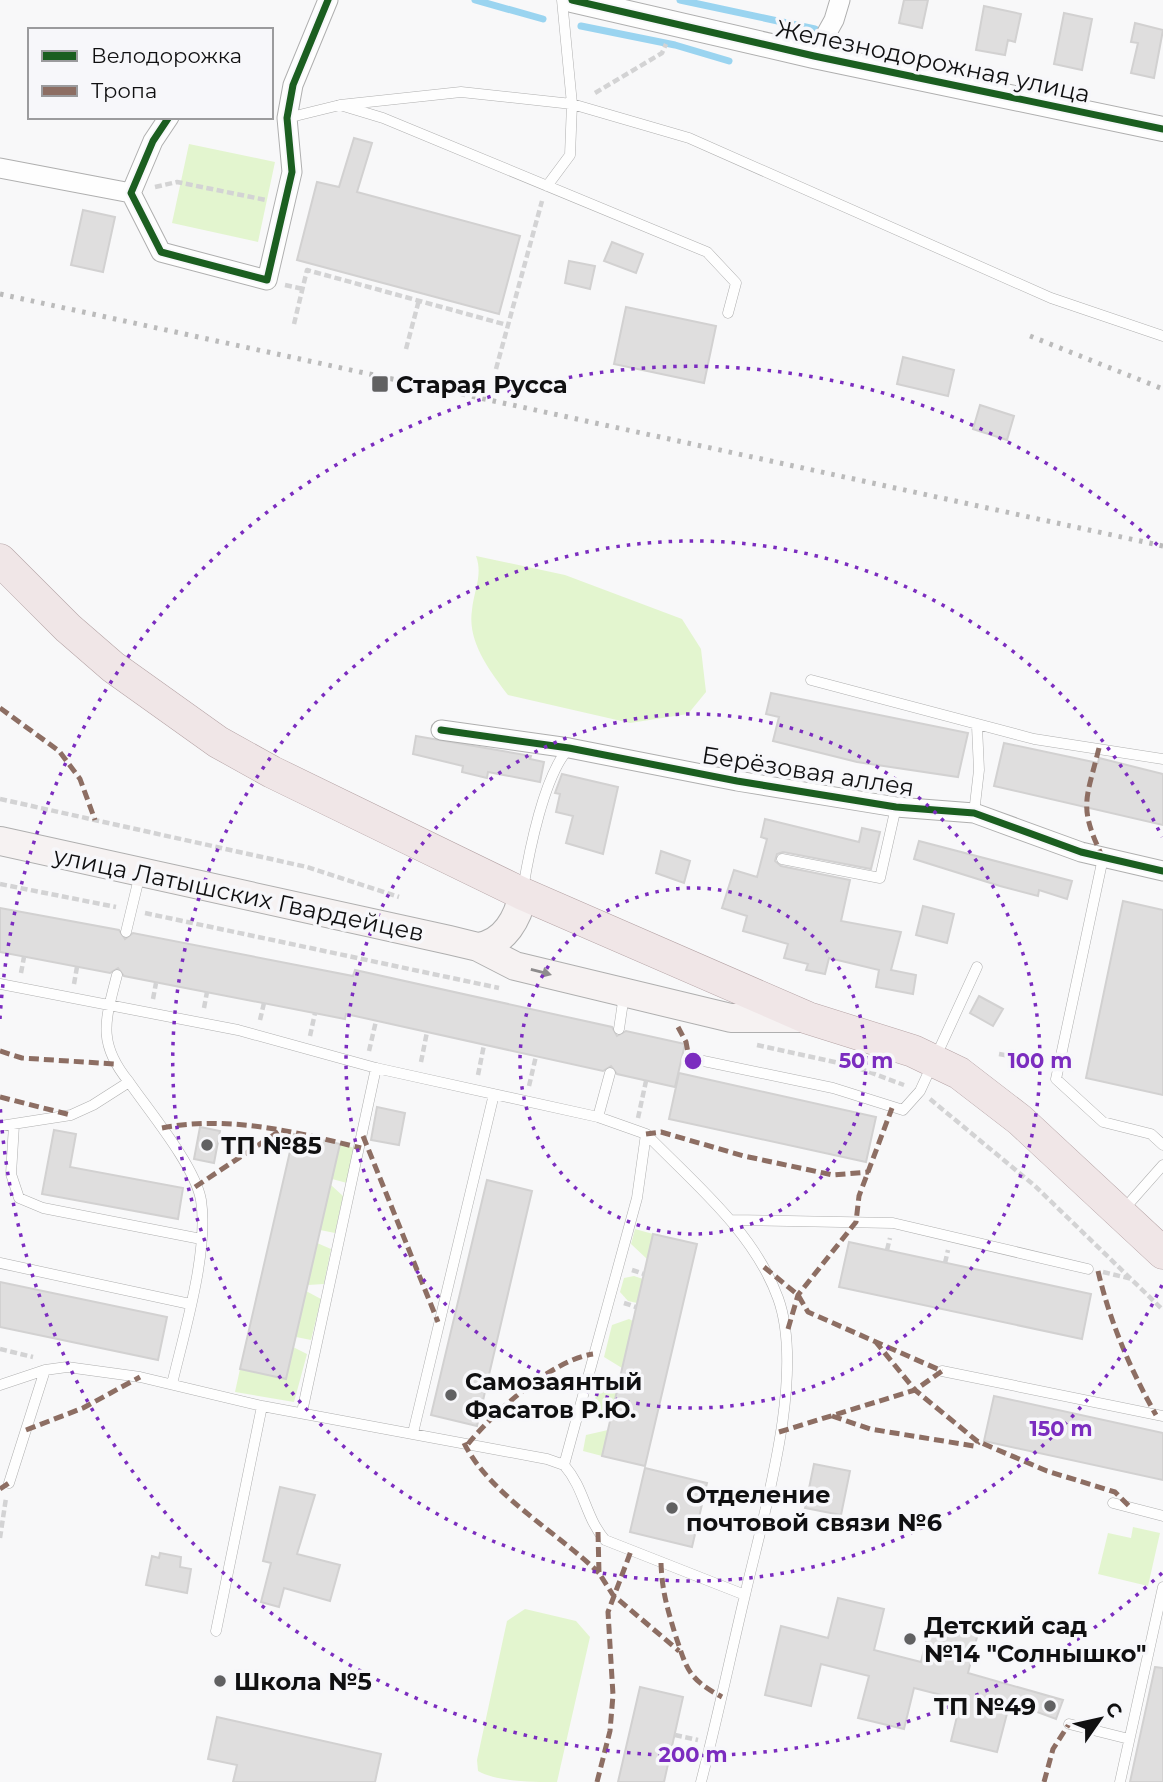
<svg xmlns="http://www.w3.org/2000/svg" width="1163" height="1782" font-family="Montserrat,sans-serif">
<rect width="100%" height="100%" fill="#f8f8f9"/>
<!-- green -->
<path fill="#e3f5cf" d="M189,144L275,162L258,242L172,223Z
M476,556L565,575L682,619L701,649L706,692L688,714L630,723L508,695C490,671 467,642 472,610C474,590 483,575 476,556Z
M340,1144L355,1148L347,1183L332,1179Z
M331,1185L343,1196L335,1233L320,1230Z
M635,1229L653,1234L647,1259L631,1244Z
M317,1243L331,1249L324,1284L308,1285Z
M634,1276L643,1279L637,1303L628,1301L620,1292L624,1278Z
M306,1291L321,1299L311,1340L296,1337Z
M629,1319L633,1321L622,1368L604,1357L612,1325Z
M293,1347L307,1354L294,1402L235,1392L240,1369L286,1379Z
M608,1386L618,1388L612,1413L601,1410L594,1403L597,1391Z
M608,1430L602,1456L583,1451L586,1435Z
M1133,1527L1160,1533L1148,1586L1098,1574L1108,1533L1131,1538Z
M525,1609L576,1621L590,1637L557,1782C533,1782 498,1782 478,1771L477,1760L507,1621Z"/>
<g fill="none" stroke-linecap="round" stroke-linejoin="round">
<!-- stream -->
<path stroke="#9ad4f0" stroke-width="7" d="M475,0L543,19
M680,0L815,29
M581,26L675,45L729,61"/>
</g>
<!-- building -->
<path fill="#dfdede" stroke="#d2d1d1" stroke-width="2" d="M904,0H928L922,28L899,23Z
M984,6L1021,14L1015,42L1008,40L1005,55L976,50Z
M1064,13L1092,19L1082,70L1054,64Z
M1135,23L1163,30L1154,78L1131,73L1138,43L1131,42Z
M354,138L372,143L357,192L520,236L499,314L297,260L317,182L339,187Z
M83,210L115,217L103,272L71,265Z
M612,242L643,254L636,273L604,261Z
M569,261L595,266L590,289L565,283Z
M626,307L716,326L704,383L614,364Z
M903,357L954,370L948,396L897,384Z
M980,405L1014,416L1007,440L973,429Z
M771,693L968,733L958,777L857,762L773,741L779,717L766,714Z
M416,736L531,756L530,759L544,762L540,782L488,772L487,778L462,772L463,766L413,754Z
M1004,743L1098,763L1099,758L1163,774V825L994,786Z
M562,774L618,787L603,854L566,843L573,816L556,812L560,794L555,793Z
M765,819L859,842L862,828L880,832L871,869L783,852L777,854L775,861L781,866L850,880L841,921L901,932L891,970L916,975L913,994L876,987L879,970L829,958L825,974L806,970L808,964L784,958L788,944L743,931L747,916L722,908L734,870L757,877L767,839L761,837Z
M919,841L1072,881L1067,899L1039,890L1038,896L1000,886L914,859Z
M661,851L690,861L684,883L656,873Z
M1123,901L1163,910V1095L1086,1078Z
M923,906L954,914L947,943L916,935Z
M0,908L119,930L125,939L133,933L353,976L355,970L612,1027L617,1036L626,1031L685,1044L675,1087L617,1074L611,1066L603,1071L346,1014L345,1019L124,976L118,968L110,973L0,952Z
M979,996L1003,1009L993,1026L970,1013Z
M679,1073L876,1117L866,1162L669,1119Z
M377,1107L405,1113L399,1145L371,1140Z
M200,1127L220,1131L214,1163L194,1159Z
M54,1130L76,1134L70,1167L183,1188L178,1219L42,1194Z
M294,1134L340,1144L286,1379L240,1369Z
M487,1180L532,1191L477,1426L431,1415Z
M653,1234L697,1244L645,1466L602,1456Z
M849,1242L1091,1294L1082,1339L839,1287Z
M0,1282L167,1317L158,1360L0,1327Z
M994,1396L1163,1433V1480L984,1441Z
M814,1464L850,1471L841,1515L805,1508Z
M645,1468L707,1483L692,1547L630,1532Z
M280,1487L315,1495L297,1554L340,1565L330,1601L284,1588L279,1607L261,1602L271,1563L263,1561Z
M160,1553L181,1557L180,1567L191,1569L187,1593L146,1585L152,1556L159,1558Z
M838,1598L884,1609L874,1650L921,1662L931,1621L978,1633L968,1673L1063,1700L1056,1719L1010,1702L997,1752L951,1741L961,1700L914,1688L904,1729L858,1718L869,1676L821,1664L811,1706L765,1695L781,1626L828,1638Z
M1155,1667L1163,1668V1782H1130Z
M640,1687L683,1697L664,1782H618Z
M217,1717L381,1754L375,1782H233L237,1765L208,1759Z"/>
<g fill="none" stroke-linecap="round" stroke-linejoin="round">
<!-- service casing -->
<g stroke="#afafaf" stroke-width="11">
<path id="service" d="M340,105L461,92L572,104L689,138L1051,298L1163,336
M287,118L340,105L383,118L707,252L736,283L728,313
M547,186L570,155L572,104L562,0
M811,680L1034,739L1163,759
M974,813L979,770L977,726
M1103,858L1056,1079L1103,1122L1151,1134L1163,1145
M782,859L880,878L896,807
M523,889C529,852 544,775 569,748
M126,932L140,874
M117,975C105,1021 97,1043 129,1082
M0,984L238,1030L376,1068L598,1117L646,1134L637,1198L564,1465L547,1459L262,1406L140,1377L67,1367L45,1370L0,1385
M619,1029L624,995
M689,1058L833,1088L903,1110L920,1091L977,967
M598,1117L610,1073
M14,1125L11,1174L19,1198L43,1208L201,1239
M0,1126L71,1115L93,1105L129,1082C149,1111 195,1166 201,1200C209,1252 184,1333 172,1384
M646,1134C694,1183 754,1232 778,1298C806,1375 763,1516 745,1595C730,1658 717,1720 701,1782
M1124,1209L1163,1165
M731,1220L893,1223L1088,1269
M0,1263L190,1304
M942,1371L1163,1416
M302,1412L376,1068
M413,1433L494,1094
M564,1465C585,1489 585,1517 605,1540L745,1595
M9,1483L45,1370
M1113,1503L1163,1516
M216,1631L262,1406
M1069,1724L1129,1739
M1120,1782L1163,1587"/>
</g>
<!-- minor casing -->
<g stroke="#afafaf" stroke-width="21">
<path id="minor" d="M814,56L834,20L840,0
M169,117L153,141L131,193L161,252L267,280L292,172L287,118L293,85L328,0
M0,168L131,193
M441,730L569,748L737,781L896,807L974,813L1081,852L1163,871"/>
</g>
<!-- tertiary casing -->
<g stroke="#afafaf" stroke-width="26">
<path id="tertiary" d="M572,0L814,56L1163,129"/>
</g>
<!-- secondary casing -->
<g stroke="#afafaf" stroke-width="30">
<path id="secondary" d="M0,841L449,940L478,947L515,966L731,1018H804
M478,947C505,943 518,918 523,894"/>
</g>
<!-- primary casing -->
<g stroke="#b5a4a6" stroke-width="33">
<path id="primary" d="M0,560L68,628L113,667L218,742L272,772L523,894L808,1018L913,1051L959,1073L1020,1120L1163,1253"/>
</g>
<!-- path -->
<path stroke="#d3d3d4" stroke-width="4.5" stroke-dasharray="7 3.5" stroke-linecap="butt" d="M595,93L662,53L666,44
M155,187L177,182L266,200
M285,285L303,289
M294,324L307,270L507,325
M406,349L419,300
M496,369L542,201
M0,799L307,867L399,897
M0,884L116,907
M145,913L499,988
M21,973L24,957
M74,984L77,967
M153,999L156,983
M204,1008L207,992
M260,1020L264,1003
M310,1036L315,1013
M757,1045L853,1066L904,1085
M369,1051L376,1021
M999,1054L1046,1062
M421,1062L427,1032
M478,1075L484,1045
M529,1086L536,1056
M930,1099L1035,1186L1163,1310
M638,1118L646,1081
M887,1250L890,1238
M945,1263L948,1250
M632,1270L644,1274
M1103,1272L1132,1279
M624,1303L636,1307
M0,1349L33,1357
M603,1379L619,1383
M595,1413L611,1418
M0,1538L6,1498
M675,1735L698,1740"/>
<!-- service -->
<use href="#service" stroke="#fefefe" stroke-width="10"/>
<!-- minor -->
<use href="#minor" stroke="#fefefe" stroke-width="19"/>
<!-- tertiary -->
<use href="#tertiary" stroke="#fefefe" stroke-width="24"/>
<!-- secondary -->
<use href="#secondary" stroke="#f6f2f2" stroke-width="28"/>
<!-- primary -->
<use href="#primary" stroke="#f0e6e7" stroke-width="32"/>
<!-- rail -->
<path stroke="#bbb" stroke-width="5" stroke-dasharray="3.5 7" stroke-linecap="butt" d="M0,294L1163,546
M1030,336L1163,389"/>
<!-- quiet -->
<path stroke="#8d6e63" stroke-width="5" stroke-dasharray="10 5" stroke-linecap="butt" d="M0,708L59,751L80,779L95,820
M1099,748C1086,801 1078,806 1103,858
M678,1027L686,1042L689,1058
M0,1051L22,1058L114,1064
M0,1097L71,1115
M162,1128C228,1115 297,1132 361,1148
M646,1134L661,1132L744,1156L833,1175L869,1172
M363,1136L438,1322
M195,1187L281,1130
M764,1267L798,1295L808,1312L942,1371
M1098,1271C1110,1322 1130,1369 1156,1415
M788,1329L798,1295L856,1222L859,1196L892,1108
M875,1341L915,1390L977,1441L1047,1471L1115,1492L1130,1507
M832,1416L870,1429L974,1446L979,1442
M26,1430L83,1408L140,1377
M779,1432L915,1390L942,1371
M464,1443C489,1494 557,1532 599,1573
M468,1444C494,1412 552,1360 593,1354
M0,1489L9,1483
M598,1532L599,1573L613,1595L679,1651
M661,1563C662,1591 667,1607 675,1634C687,1669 687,1678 722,1697
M597,1782L610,1731L613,1695L608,1612L631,1551
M1044,1782L1053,1749L1069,1724"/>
<!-- cycleway casing -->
<g stroke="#f7f7fa" stroke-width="11">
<path id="cycleway" d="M572,0L814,56L1163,129
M169,117L153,141L131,193L161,252L267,280L292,172L287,118L293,85L328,0
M441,730L569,748L737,781L896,807L974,813L1081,852L1163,871"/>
</g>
<!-- cycleway -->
<use href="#cycleway" stroke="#1b5e20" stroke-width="7"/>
</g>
<!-- one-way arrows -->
<defs><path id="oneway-solid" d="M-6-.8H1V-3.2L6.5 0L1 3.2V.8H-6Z" transform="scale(1.75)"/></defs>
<use fill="#8e8c8d" href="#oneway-solid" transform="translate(541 972) rotate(15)"/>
<!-- distance rings -->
<g fill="none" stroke="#7b2cbf" stroke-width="3.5" stroke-dasharray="3.5 7">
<circle cx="693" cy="1061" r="173"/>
<circle cx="693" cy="1061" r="347"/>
<path d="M1162 1285A520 520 0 1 1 1162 837"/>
<path d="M1162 1573A694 694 0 0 1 0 1103M0 1019A694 694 0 0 1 1162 549"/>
</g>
<!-- markers -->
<g fill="#616162" stroke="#f7f7fa" stroke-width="2.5">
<rect x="371" y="375" width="18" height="18" rx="3.5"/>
<circle cx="207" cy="1145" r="7"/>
<circle cx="451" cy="1395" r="7"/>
<circle cx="672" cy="1508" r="7"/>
<circle cx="910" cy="1639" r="7"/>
<circle cx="220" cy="1681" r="7"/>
<circle cx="1050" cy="1706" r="7"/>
</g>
<g text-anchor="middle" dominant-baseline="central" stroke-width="7" stroke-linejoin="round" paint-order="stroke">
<!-- street labels -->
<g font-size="24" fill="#101011" stroke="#f7f7fa">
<text transform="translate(933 61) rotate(12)">Железнодорожная улица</text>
<text transform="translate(808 771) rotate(9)">Берёзовая аллея</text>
<text transform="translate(239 894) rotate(12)">улица Латышских Гвардейцев</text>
</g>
<!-- poi labels -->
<g font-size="24" font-weight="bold" fill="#101011" stroke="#f7f7fa" text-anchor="start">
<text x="396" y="384">Старая Русса</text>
<text x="221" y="1145">ТП №85</text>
<text x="465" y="1381">Самозаянтый<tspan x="465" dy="28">Фасатов Р.Ю.</tspan></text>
<text x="686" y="1494">Отделение<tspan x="686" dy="28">почтовой связи №6</tspan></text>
<text x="924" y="1625">Детский сад<tspan x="924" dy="28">№14 "Солнышко"</tspan></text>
<text x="234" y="1681">Школа №5</text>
<text x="1036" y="1706" text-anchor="end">ТП №49</text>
</g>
</g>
<circle cx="693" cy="1061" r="10" fill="#7b2cbf" stroke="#f7f7fa" stroke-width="3.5"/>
<g font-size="21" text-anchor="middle" font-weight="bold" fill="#7b2cbf" stroke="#f7f7fa" stroke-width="7" stroke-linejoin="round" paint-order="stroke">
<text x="866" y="1068">50 m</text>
<text x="1040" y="1068">100 m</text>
<text x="1061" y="1436">150 m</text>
<text x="693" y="1762">200 m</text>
</g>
<!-- legend -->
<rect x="28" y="28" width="245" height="91" fill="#f7f7fa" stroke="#9b9b9d" stroke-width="2"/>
<rect x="42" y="51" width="35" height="10" fill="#1b5e20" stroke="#9b9b9d" stroke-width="2"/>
<text x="91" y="63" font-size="21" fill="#101011">Велодорожка</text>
<rect x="42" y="86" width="35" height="10" fill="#8d6e63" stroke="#9b9b9d" stroke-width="2"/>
<text x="91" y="98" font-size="21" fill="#101011">Тропа</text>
<!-- north arrow -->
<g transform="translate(1100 1719) rotate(56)" stroke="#f7f7fa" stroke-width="5" paint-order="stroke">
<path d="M0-5L12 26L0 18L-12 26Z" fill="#101011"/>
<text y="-10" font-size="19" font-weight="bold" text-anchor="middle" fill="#101011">С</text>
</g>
</svg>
